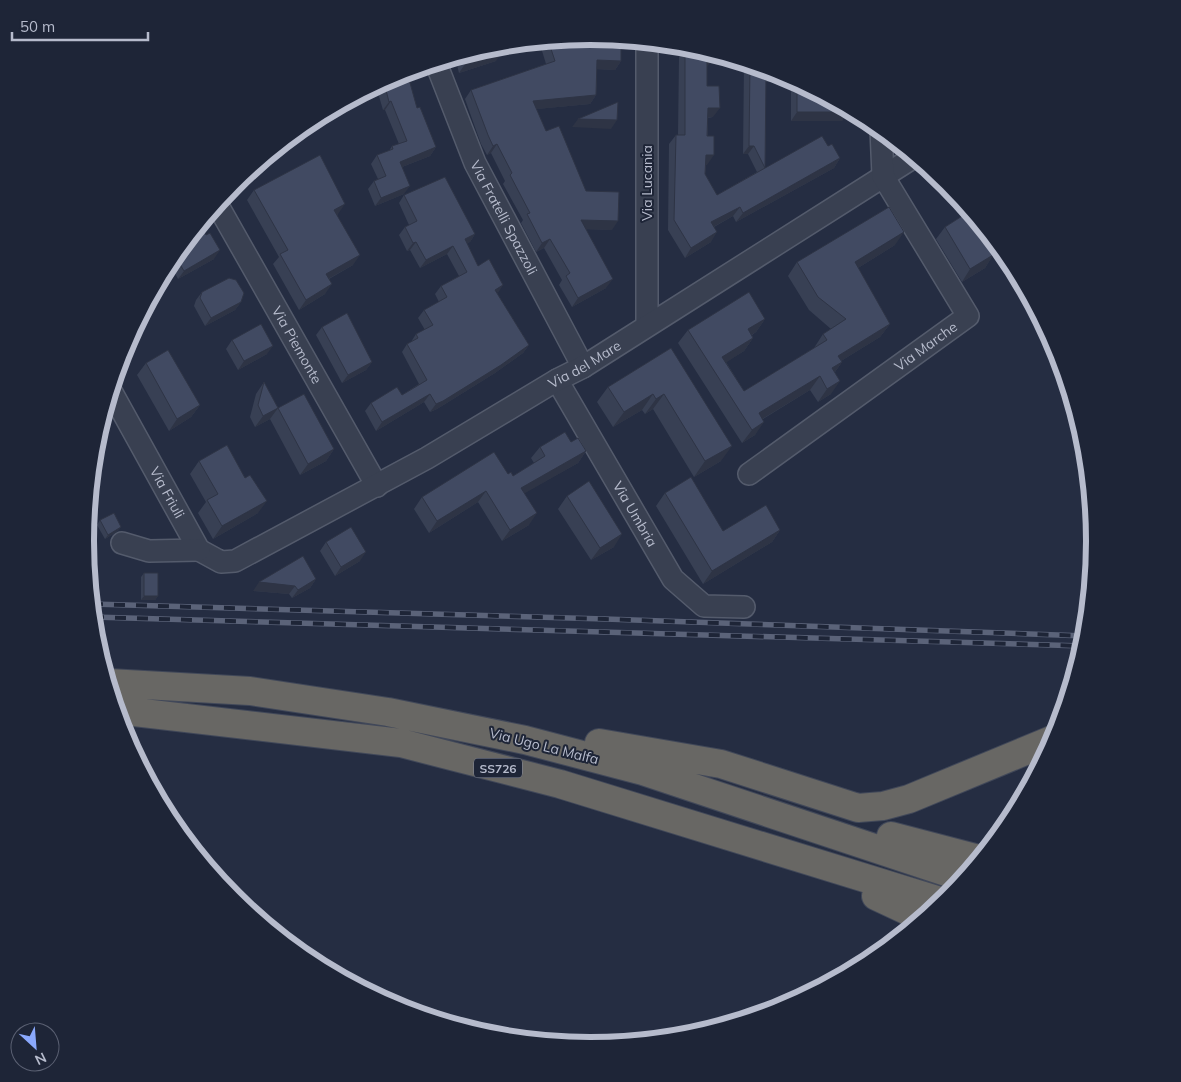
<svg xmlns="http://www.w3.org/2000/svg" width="1181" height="1082" font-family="Mulish,sans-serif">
<rect width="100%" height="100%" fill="#252d42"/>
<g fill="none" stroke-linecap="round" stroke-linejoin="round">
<!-- minor casing -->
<g stroke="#545b6c" stroke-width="24">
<g id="minor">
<path d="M647,42V324"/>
<path id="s1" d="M436,63L475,163L583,367"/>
<path id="s2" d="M217,204L377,486"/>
<path id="s3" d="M557,380L673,579L704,606L744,607"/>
<path id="s4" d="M111,391L199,550L221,562L235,561L427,458L557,380L583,367L914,157"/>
<path id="s5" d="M749,474L968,316L883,176L881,129"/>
<path d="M122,543L149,551L199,550"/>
</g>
</g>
<!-- trunk casing -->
<g stroke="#414859" stroke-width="30">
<path id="trunk" d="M109,683L250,691L388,712L525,740L643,771L964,878
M117,710L401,743L560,784L943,902
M599,743L721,764L858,808L883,806L909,799L1054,739
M891,836L979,859
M876,896L923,918"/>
</g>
<!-- minor -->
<use href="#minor" stroke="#394051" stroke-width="21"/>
<!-- trunk -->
<use href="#trunk" stroke="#686764" stroke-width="28"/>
<!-- rail casing -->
<g stroke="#5b6379" stroke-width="5.5">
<path id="rail" d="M92,604L605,619L1086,636
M93,617L1083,646"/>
</g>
<!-- rail -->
<use href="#rail" stroke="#1e2537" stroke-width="4" stroke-dasharray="11" stroke-linecap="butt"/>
</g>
<!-- wall -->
<path fill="#384054" d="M590,36L621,61L615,70L597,69L596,95L590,104L536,109L546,131L612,230L586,229L606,288L572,307L559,285L562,280L544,248L536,252L521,223L523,220L503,184L505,181L491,153L487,155L481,144L465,99L471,90L546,64L539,41Z
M682,45L689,46L707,67V86L713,117L708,118L707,165H706L705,174L717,195L757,172L748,154H743L744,63L784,75L848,109L842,121H791V82H766L765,168L828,146L840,158L834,168L736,222L733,216L714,227L711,242L685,258L668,230L669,144L676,135H678L679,57L682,52Z
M492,46L496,61L459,73L455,57Z
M398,75L417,108L436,147L430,156L402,167L404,194L375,206L368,189L374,181L378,179L371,164L377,155L389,151L392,146L399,144L385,110H383L376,86Z
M254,190L338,214L337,215L353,265L329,279L325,294L299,310L273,264L279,257L247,200Z
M404,195L475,234L470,242L467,243L478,266L497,293L529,345L523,353L495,373L437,409L430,412L424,402L376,431L365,411L371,403L402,395L419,384L402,352L407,344L411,342L416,334L425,330L418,318L424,310L439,302L435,294L441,286L459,276L447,254L420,268L410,250L407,251L399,235L405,227L409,225L399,203Z
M966,206L985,230L980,233L993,255L985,268L962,282L936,239L945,227L964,215L962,212Z
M206,235L214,259L178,279L173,269L170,271L167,267L171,260L190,237Z
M895,245L858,268L890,324L880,337L841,361L842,362L835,372L831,394L818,402L810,390L763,419L755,435L742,443L678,343L688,330L765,319L756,332L752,335L753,338L744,351L726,362L744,391L814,348L823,334L831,329L809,310L788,276L797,262Z
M202,292L241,302L235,310L205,326L194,306L196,300Z
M322,327L372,362L366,370L342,383L316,335Z
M232,340L267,354L238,370L226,349Z
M671,348L721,461L694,477L653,409L645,414L642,410L613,427L597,402L608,387Z
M146,363L200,405L191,417L169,431L137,375Z
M264,382L278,408L334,449L326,461L300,475L270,419L255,427L250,417L256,394Z
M571,442L586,451L578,463L524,493L529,525L502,541L478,502L429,533L414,509L422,497L508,474L513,476L534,463L531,458L540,447Z
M199,461L245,478L258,513L213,539L198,513L206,502L190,474Z
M665,493L723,531L780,530L772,542L703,584L656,506Z
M567,496L614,547L591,560L558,509Z
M100,520L118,531L105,539L97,525Z
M326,542L360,561L335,576L320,551Z
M144,573L158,596L155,600H141V577Z
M316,579L310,588L292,598L289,594L253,591Z"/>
<!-- shaded-wall -->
<path fill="#2e3445" d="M502,53L496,61L459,73L465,64Z
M707,58H714L707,67Z
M597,60L621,61L615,70L591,69Z
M766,73H779L784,75L793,80L791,82L760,81Z
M596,95L590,104L527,110L533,101Z
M391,101L385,110H383L389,102Z
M708,108H720L713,117L701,118Z
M797,112H848L842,121H791Z
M578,119L617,120L611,129L572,127Z
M497,144L491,153L487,155L493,146Z
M749,146H754L748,154H743Z
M436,147L430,156L394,170L400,162Z
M706,155H714L707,165H699Z
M840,158L834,168L736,222L743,213Z
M410,186L404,194L375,206L381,198Z
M345,204L338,214L327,220L334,210Z
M740,207L733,216L704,232L711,222Z
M581,220L618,221L612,230L574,229Z
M981,225L985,230L968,240L976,228Z
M717,232L711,242L685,258L691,248Z
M904,232L895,245L845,276L855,262Z
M475,234L470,242L459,247L465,239Z
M550,239L544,248L536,252L542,243Z
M416,242L410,250L407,251L413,243Z
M453,246L447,254L420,268L426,260Z
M220,250L214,259L178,279L184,271Z
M360,255L353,265L319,284L326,274Z
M993,255L985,268L962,282L970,269Z
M178,261L173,269L170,271L176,262Z
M613,279L606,288L572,307L578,298Z
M332,284L325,294L299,310L306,300Z
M503,285L498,293L495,290Z
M241,302L235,310L205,326L211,318Z
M765,319L756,332L738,343L748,329Z
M890,324L880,337L828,369L838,356Z
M753,338L744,351L713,371L722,357Z
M529,345L523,353L495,373L437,409L430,412L436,404Z
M273,346L267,354L238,370L244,361Z
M372,362L366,370L342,383L348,375Z
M842,362L832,376V368Z
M820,376L810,390L749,427L759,413Z
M840,381L831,394L818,402L827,389Z
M430,394L424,402L376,431L382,422Z
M653,394L642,410L613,427L624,412Z
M664,394L653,409L645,414L656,399Z
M200,405L191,417L169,431L177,419Z
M278,408L270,419L255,427L263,416Z
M764,422L755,435L742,443L752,430Z
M732,446L721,461L694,477L705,461Z
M334,449L326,461L300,475L308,464Z
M586,451L578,463L513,500L521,488Z
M486,491L478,502L429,533L437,521Z
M267,501L258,513L213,539L222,526Z
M537,513L529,525L502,541L510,530Z
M121,527L118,531L105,539L108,535Z
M780,530L772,542L703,584L712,571Z
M622,534L614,547L591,560L600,548Z
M366,552L360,561L335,576L341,567Z
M316,579L310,588L292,598L298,590Z
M259,582L295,586L289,594L253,591Z
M144,596H158L155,600H141Z"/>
<!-- building -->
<path fill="#414a62" stroke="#2e3445" d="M590,36L621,39V61L597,60L596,95L533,101L546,131L559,126L586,191L619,192L618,221L581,220L613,279L578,298L566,276L570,273L550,239L542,243L527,214L530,213L510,175L512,173L497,144L493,146L488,135L471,90L555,61L548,40Z
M500,45L502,53L465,64L462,55L492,46Z
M689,46L714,53V58H707V86H719L720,108H708L707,136H714V155H706L705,174L717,195L822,136L828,146L832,144L840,158L743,213L740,207L711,222L717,232L691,248L674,220L676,135H685V48L689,47Z
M750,65L779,73H766L765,168L754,146H749Z
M407,72L417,108L420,107L436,147L400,162L410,186L381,198L374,181L386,176L377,155L393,149L392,146L407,141L391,101L389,102L384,82L398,75Z
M797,82L848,109V112H797Z
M618,102L617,120L578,119Z
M320,155L345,204L334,210L360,255L326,274L332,284L306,300L280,254L288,250L254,190Z
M445,177L475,234L465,239L478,266L489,259L503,285L495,290L529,345L501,365L443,401L436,404L430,394L382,422L371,403L397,387L402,395L427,380L407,344L418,338L416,334L433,325L424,310L447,297L441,286L467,272L453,246L426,260L416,242L413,243L405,227L417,221L404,195Z
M889,207L904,232L855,262L890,324L838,356L842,362L832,368L840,381L827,389L820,376L759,413L764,422L752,430L688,330L749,292L765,319L748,329L753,338L722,357L744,391L827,340L823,334L846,319L818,297L797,262Z
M970,211L981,225L976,228L993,255L970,269L945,227Z
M204,230L206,235L210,233L220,250L184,271L178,261L176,262L173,258L190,237Z
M229,278L236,280L244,293L241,302L211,318L200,298L202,292Z
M347,313L372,362L348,375L322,327Z
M261,324L273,346L244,361L232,340Z
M671,348L732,446L705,461L664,394L656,399L653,394L624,412L608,387Z
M168,350L200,405L177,419L146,363Z
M264,382L278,408L304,394L334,449L308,464L278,408L263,416L258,405Z
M565,432L571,442L578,438L586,451L521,488L537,513L510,530L486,491L437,521L422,497L494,452L508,474L511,472L513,476L545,456L540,447Z
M227,445L245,478L250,475L267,501L222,526L207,500L218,494L199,461Z
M691,477L723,531L766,505L780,530L712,571L665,493Z
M589,481L622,534L600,548L567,496Z
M114,513L121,527L108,535L100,520Z
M351,527L366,552L341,567L326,542Z
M303,556L316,579L298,590L295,586L259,582Z
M144,573H158V596H144Z"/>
<g text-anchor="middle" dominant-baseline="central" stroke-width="4" stroke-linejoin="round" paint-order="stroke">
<!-- shield labels -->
<rect fill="#1e2537" stroke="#888e9f" stroke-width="1" x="474" y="758.5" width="48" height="19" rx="4"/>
<g font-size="12" font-weight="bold" fill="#b6bbcc">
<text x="498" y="768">SS726</text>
</g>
<!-- street labels -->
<g font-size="14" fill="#b6bbcc" stroke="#1e2537">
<text transform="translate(647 183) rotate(-90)">Via Lucania</text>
<text stroke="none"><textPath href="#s1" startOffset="169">Via Fratelli Spazzoli</textPath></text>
<text stroke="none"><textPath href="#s2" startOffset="162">Via Piemonte</textPath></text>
<text stroke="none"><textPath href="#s5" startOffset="218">Via Marche</textPath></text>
<text stroke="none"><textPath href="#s4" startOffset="622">Via del Mare</textPath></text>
<text stroke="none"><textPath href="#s4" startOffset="116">Via Friuli</textPath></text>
<text stroke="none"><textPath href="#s3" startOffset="155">Via Umbria</textPath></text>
<text transform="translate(544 746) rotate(14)">Via Ugo La Malfa</text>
</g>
</g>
<!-- crop -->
<path d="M0 0H1181V1082H0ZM94 541a496 496 0 1 1 992 0a496 496 0 1 1-992 0Z" fill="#1e2537" fill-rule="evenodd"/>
<path fill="none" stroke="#b6bbcc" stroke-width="6" d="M94 541a496 496 0 1 1 992 0a496 496 0 1 1-992 0Z"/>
<!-- north arrow -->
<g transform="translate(35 1047) rotate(154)"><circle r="24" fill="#1e2537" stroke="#5b6173"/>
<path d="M0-4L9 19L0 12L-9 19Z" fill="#8aa8fc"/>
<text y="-8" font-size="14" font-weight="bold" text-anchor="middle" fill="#b6bbcc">N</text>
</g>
<!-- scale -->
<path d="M12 32v8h136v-8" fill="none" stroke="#b6bbcc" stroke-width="2.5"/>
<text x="20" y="32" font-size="15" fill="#b6bbcc" stroke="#1e2537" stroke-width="4" paint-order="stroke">50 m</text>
</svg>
